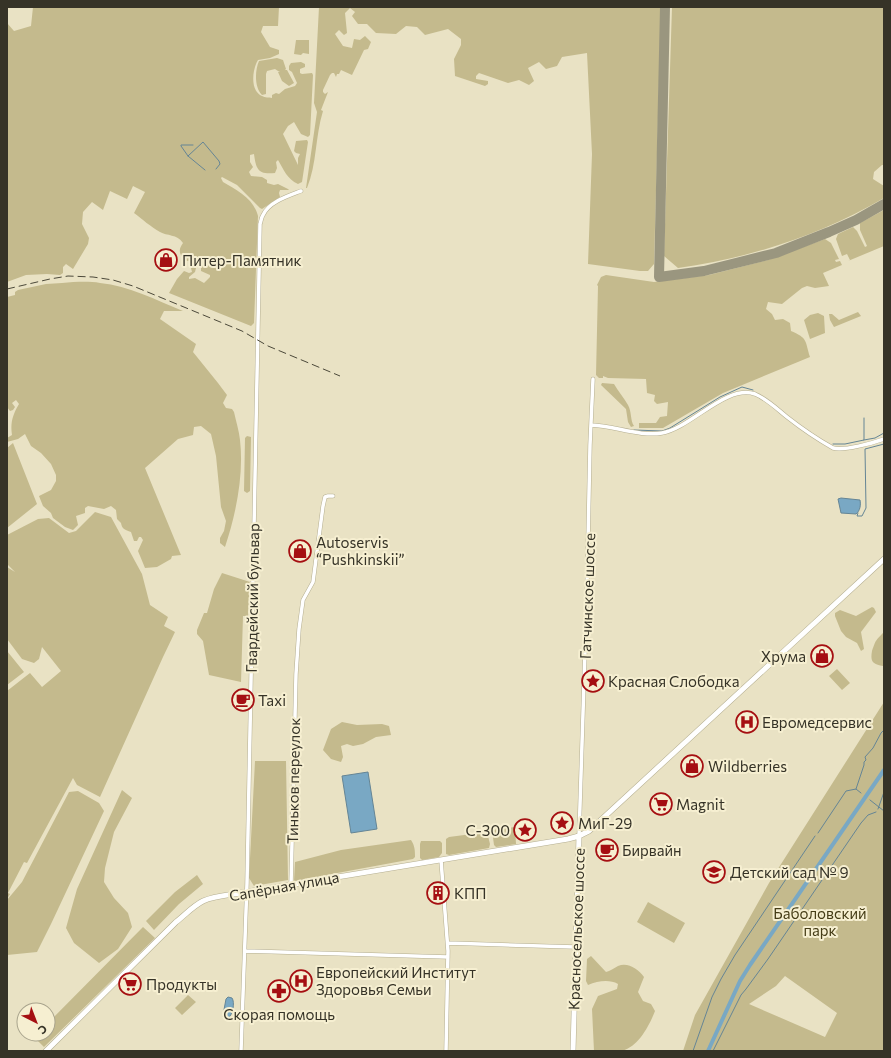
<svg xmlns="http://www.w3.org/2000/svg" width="891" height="1058" font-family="Commissioner,sans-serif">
<rect width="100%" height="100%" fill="#e9e2c4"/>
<!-- green -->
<path fill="#c4ba8d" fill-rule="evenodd" d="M33,7H279L278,26H263L261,32L270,47L279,50V54L270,58L258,60C252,70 250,91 262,96C265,98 269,97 272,98V95L276,93L279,94L285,89L295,86L297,83L292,72L289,70V66L291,63L301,62L305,64V67L300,69V73L302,74L312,73L313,75L310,135L308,137L301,134L294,122L288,126L283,134L298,165V158L300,154L296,153L294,151L296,141L307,140L308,142L302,182L298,184C287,179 284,170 278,160L276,162L277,168L275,173C258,175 256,169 254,154L250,155V162L253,167L249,172L251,176L262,177L267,180V183L274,185L278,184L288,189L289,190H280L279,193L280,197L262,209L260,208L237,185L222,177L221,178L223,182C237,190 254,199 258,216L254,323L251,326L169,293L177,279L184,271L189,273L192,272L191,268L192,265L194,266L196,268L195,272L189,277V279L195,278L204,283L210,277V275L201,271V267L210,258L205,256L203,258L187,261C180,256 177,251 183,243C177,234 167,236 160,232C151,227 142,219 134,213L145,192L133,186L127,199L110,191L103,210L92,202L83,212L82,224L89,238L88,244L73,269L66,264L63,267V273L60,275L47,274L26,275L7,282V23L14,31L31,26Z
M319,7H661L654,264L648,271H640L588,264L592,154L587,53L562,57L557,66L546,69L539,62L528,68L534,81L529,85L519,80L508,83L479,73L476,76V79L488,81V84L485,86L455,76L454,59L461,45V39L448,29L425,35L417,27L406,26L396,34L376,33L367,24H358L352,16L355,12L350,8L345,13L347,33L344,35L339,30L335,34L343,46L352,48L354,39L360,40L365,36L371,42L368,49L364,50L352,75L341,70L339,74H337L336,77L334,73H332L330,75L323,90V92L325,94L328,92L321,110L323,111C315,137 317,164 307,188H306L317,112L314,103Z
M672,7H884V165H882L874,172L873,179L884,186V198C820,235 751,258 678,268L664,256Z
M296,40H309V54L303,53L301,55L294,54Z
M277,58L283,60L286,69L285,70H287L294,83L289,86L282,81L278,72L280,71H278L275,69L267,71L266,74V94L262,95C254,87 255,70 259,61Z
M884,210V246L848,261L850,260L847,254L842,256L836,239L838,234L853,227L857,231L865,247L867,246L860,230V223Z
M825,239L831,243L839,259L835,260L836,262L840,261L842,265L823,273L829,286L815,288L807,286L802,288L782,304L768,302L766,309L772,314L775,320L783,319L790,323L791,331C808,338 805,341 810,357L723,393L663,428H639V423H656L660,417L667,416L668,402L657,404L654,401L655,395L647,393L646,379L608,378L603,376V378H599L596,375L598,286L597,285L601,277L606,275L654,282L709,275L768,260Z
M62,283C75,282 88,281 100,283C129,286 156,300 183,311H164L160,319L196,344L193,352L218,383L227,395L223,403L226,408L232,409L234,412C236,421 239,431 240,440C244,475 236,514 225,547L220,543V538L224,531L226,521L221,507L216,456L211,434L201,426L194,427L193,435L178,439L145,468L181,555L172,556L171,559L157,567L145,568L138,551L143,540L141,537H139L137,541H134L131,532C125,530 122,529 121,523L117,519L116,510L111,506L104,509L88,506L85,508V513L76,516L78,525L73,530L65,527L53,518L51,513L43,506L39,496L51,490L56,481V475L51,464L41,453L31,446L25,434L18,439L7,442V438L12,435C10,423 13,414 19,404L16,400L12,403L15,407L13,410L10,411L7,407V297L15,295V292L18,290L46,284Z
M858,312L861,316L834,327L830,320L829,314H832L839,320Z
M818,313L824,316L825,333L810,339L804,320L810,315Z
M602,383L614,384C618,391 624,398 628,405C632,412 630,420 634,426L631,427L628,422L626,409L601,385Z
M247,436L251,437L250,491L247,493L244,491L245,438Z
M13,443L37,504L7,528V448Z
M95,512L111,517L142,574L150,605L168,617L164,626L175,632L163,657L100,797L77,785L73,778L27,863L24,862L8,893L10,894L7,899V691L30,673L42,687L61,671L42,647L39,659L34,663L22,659L7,639V567L15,572L7,564V535L38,519L49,518L69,533L76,531Z
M222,573L250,582L248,616H243L241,682L209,675L203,641L197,634V630L204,613H207L214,589Z
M872,607L874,608L876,612L861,632L864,649L861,651L857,643L846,637L841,631L835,616V613L840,610L856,616Z
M884,632V666H883C873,664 870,662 872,651C876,640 875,641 884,632Z
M7,651L24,672L7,685Z
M837,669L850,683L842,690L829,676Z
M884,702V1051H683L695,1015L769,883ZM785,976L837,1013L825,1037L749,1004L776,986Z
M342,722L357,725L382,724L389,726L391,735L376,737L363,744L353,746L347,744L341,746L343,757L341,762L331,759L323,750L331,729Z
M255,761H286L288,880L254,886L249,878Z
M122,790L132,798L114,832L105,868L104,882L114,898L128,913L132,927L118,949L99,963L74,943L66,928L77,889Z
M78,791L99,803L104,811L51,924L37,952L7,955V900L22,882L69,792Z
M515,827L516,844L496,847L494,845L492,830Z
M487,832L490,844L489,848L449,855L446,854V839L449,837Z
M411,840C415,846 415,851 415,857L413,859L294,881L295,862L341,850Z
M421,841H440L442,843V853L439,857L422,860L420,858V844Z
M197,875L203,884L179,904L154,930L146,921L175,892Z
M648,902L685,923L674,943L637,922Z
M143,927L155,938L44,1047L34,1037L37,1034H48V1023Z
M591,956L606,972C610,971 614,968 618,966C628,962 638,969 644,977L638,992L643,1001L651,1004L655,1011C649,1026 639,1046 622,1051C614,1053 603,1051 594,1051L592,1009L598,996L617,989L618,984C609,979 598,981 588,985L586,981L587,959Z
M188,995L196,1002L182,1015L175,1008Z"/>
<!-- water -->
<path fill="#79a8c4" stroke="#658595" d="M841,498L860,500C861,505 860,511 856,514L841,513L838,499Z
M368,772L377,829L351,833L342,776Z
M228,997L232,998C235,1002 233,1015 228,1018L223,1017V1015L226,999Z"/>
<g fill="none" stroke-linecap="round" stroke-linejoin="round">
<!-- stream -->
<path stroke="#658595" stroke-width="1" d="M193,145H181V146L188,156L205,170
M188,156L203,142L219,161L220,164L216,169
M634,430L662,431L670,428L720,397L742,387L753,390
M864,440L875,438L884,433
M833,444H845L864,440V418
M858,513L857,516H862L866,508L865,449L884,444
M856,789L864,765V762L866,760L865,757L873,748L881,733L884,730
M870,800L884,811
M878,809L884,792
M818,833L846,791L856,789L861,793
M693,1051L712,997L721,979L735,955L815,836
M713,1051L741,995L746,989L768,959L861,823L868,815L876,812"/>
<!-- canal -->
<path stroke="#79a8c4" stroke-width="4" d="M708,1051L740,981L750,965L884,770"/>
<!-- taxiway -->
<path stroke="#9a967f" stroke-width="10" d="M665,7L659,277L704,271L776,253L829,232L856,220L884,204"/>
<!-- street casing -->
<g stroke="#b4ae91" stroke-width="4.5">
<path id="street" d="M592,425C614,426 641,437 662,433C691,428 726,384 755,394C767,399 777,409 787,417C801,428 817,439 833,448C844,451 873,443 884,439
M579,836L587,590L590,445L593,379
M441,860L448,951L446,1051
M291,885L296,674L299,629L303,600L313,582L323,506L325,497L328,496H333
M448,943L575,947
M245,951L448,957
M241,1051L247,883L260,224C261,222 261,218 263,215C269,202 288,196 301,191"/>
</g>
<!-- secondary casing -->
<g stroke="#b4ae91" stroke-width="6">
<path id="secondary" d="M46,1051L176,922C185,915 193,906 203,901C216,895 232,895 246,892L568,839L579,836L589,831L884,559
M573,1051L579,836"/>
</g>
<!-- street -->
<use href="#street" stroke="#fff" stroke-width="3.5"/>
<!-- secondary -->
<use href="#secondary" stroke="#fff" stroke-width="5"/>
<!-- rail -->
<path stroke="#4c493a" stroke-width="1" stroke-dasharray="8 4" stroke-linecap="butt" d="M7,289L50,279L68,276L93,277L113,280L133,286L242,331L268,346L340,376"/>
</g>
<!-- icons -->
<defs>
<g id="shop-ring" transform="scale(1.15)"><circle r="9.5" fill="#f6efd1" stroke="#a50f12" stroke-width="1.5"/><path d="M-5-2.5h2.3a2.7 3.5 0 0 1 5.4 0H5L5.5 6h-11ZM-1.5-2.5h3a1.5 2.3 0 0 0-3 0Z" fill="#a50f12"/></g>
<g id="sight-ring" transform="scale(1.15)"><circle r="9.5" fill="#f6efd1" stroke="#a50f12" stroke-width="1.5"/><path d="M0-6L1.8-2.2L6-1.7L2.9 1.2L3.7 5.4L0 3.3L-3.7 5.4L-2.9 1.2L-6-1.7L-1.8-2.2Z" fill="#a50f12"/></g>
<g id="cafe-ring" transform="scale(1.15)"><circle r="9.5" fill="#f6efd1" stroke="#a50f12" stroke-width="1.5"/><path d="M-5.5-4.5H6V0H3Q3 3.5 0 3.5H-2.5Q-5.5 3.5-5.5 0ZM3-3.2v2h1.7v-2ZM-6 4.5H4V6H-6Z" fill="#a50f12"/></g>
<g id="hospital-ring" transform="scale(1.15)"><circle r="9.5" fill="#f6efd1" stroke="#a50f12" stroke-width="1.5"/><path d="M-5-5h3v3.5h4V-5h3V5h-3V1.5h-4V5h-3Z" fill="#a50f12"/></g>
<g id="supermarket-ring" transform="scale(1.15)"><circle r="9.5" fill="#f6efd1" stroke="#a50f12" stroke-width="1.5"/><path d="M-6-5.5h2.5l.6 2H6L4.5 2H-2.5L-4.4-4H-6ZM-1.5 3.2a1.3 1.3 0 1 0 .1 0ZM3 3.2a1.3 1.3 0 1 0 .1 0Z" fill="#a50f12"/></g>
<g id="school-ring" transform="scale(1.15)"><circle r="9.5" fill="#f6efd1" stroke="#a50f12" stroke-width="1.5"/><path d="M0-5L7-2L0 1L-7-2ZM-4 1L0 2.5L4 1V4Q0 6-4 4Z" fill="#a50f12"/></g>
<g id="building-ring" transform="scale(1.15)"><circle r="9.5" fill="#f6efd1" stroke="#a50f12" stroke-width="1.5"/><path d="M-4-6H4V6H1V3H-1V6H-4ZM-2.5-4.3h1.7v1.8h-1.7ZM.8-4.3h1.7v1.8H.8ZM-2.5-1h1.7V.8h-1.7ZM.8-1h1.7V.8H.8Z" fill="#a50f12"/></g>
<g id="pharmacy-ring" transform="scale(1.15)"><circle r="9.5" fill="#f6efd1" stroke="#a50f12" stroke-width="1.5"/><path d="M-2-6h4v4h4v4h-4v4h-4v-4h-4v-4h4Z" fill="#a50f12"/></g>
</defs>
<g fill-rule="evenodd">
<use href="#shop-ring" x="166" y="260"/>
<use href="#shop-ring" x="300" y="551"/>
<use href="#shop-ring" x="822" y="656"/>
<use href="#sight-ring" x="593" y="681"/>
<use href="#cafe-ring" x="243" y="700"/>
<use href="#hospital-ring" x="747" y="722"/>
<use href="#shop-ring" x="692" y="766"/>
<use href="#supermarket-ring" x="661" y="804"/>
<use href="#sight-ring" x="562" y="823"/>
<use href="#sight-ring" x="525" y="830"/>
<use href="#cafe-ring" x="607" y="850"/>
<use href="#school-ring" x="714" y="872"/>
<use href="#building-ring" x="438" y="893"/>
<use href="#hospital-ring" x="301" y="981"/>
<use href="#supermarket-ring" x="130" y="984"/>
<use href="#pharmacy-ring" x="279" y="991"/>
</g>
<g text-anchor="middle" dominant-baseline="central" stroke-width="4" stroke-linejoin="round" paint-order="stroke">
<!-- poi labels -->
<g font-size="15" fill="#363327" stroke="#f6efd1" text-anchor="start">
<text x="182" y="260">Питер-Памятник</text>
<text x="316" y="542">Autoservis<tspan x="316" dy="17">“Pushkinskii”</tspan></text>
<text x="806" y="656" text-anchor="end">Хрума</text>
<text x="608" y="681">Красная Слободка</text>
<text x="258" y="700">Taxi</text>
<text x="762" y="722">Евромедсервис</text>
<text x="708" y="766">Wildberries</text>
<text x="676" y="804">Magnit</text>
<text x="578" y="823">МиГ-29</text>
<text x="510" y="830" text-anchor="end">С-300</text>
<text x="622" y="850">Бирвайн</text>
<text x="730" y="872">Детский сад № 9</text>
<text x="454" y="893">КПП</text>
<text x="316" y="972">Европейский Институт<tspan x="316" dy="17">Здоровья Семьи</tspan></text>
<text x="146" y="984">Продукты</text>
<text x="279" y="1014" text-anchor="middle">Скорая помощь</text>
</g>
<!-- street labels -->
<g font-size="15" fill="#363327" stroke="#f6efd1">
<text transform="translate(587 596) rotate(-88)">Гатчинское шоссе</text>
<text transform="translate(252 598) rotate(-89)">Гвардейский бульвар</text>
<text transform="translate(293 781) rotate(-89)">Тиньков переулок</text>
<text transform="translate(284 886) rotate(-10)">Сапёрная улица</text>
<text transform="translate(576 929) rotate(-88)">Красносельское шоссе</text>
</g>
<!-- park labels -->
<g font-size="15" fill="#453c16" stroke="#f6efd1">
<text x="820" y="913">Баболовский<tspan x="820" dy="17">парк</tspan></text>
</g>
</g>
<!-- border -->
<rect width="891" height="1058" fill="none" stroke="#363327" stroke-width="16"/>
<!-- north arrow -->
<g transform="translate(36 1022) rotate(138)"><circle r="19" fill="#f6efd1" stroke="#a9a48d"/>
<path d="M0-3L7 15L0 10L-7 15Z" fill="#a50f12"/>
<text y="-6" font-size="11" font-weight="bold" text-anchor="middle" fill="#363327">С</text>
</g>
</svg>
